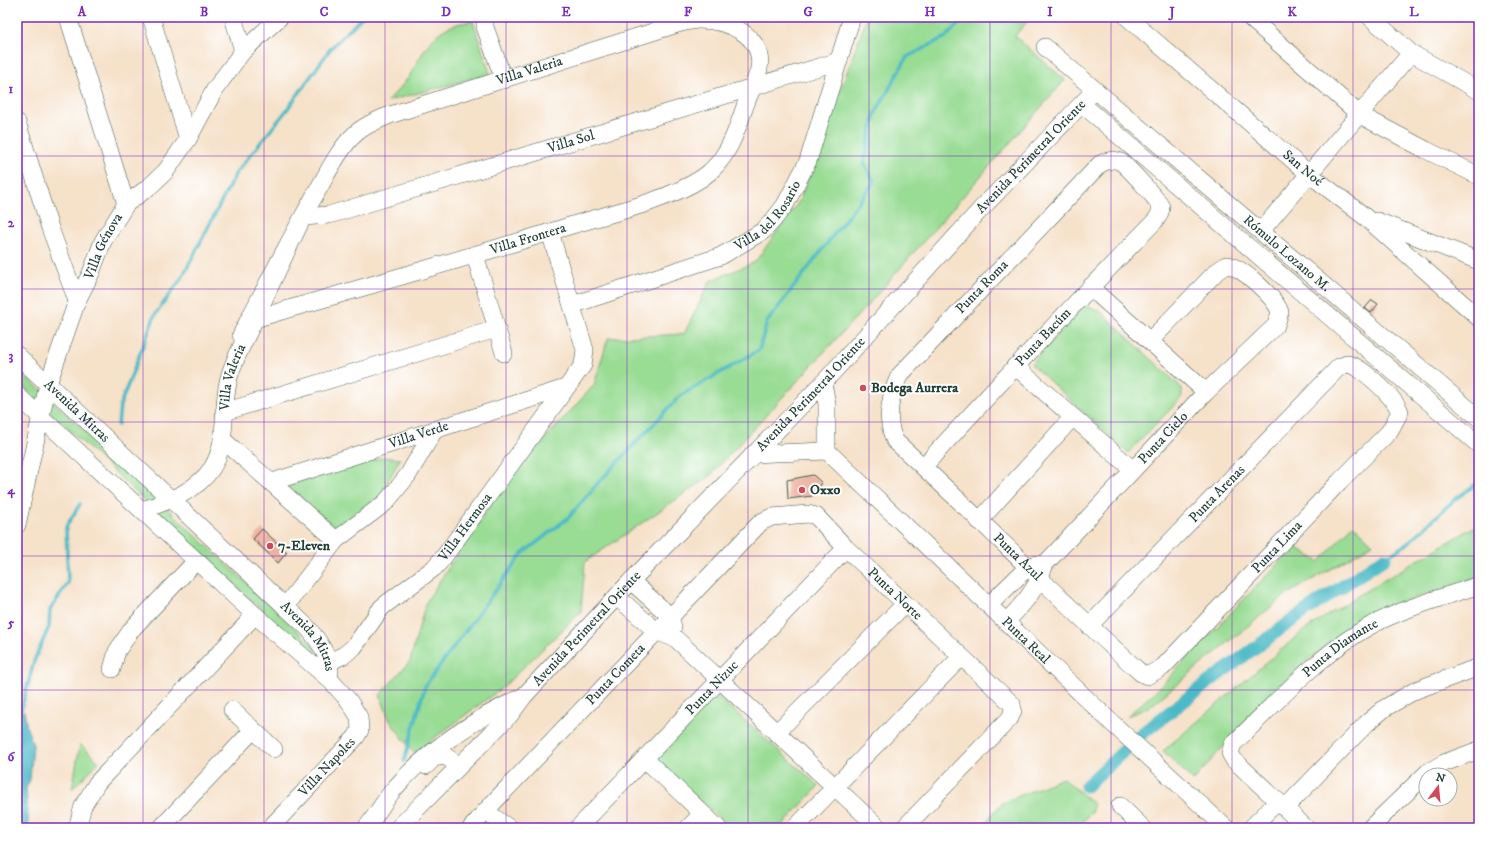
<svg xmlns="http://www.w3.org/2000/svg" width="1496" height="845" font-family="'IM FELL DW Pica',serif">
<rect width="100%" height="100%" fill="#fff"/>
<filter id="ink" filterUnits="userSpaceOnUse"><feTurbulence type="fractalNoise" baseFrequency=".025" numOctaves="2"/><feDisplacementMap in="SourceGraphic" scale="8" xChannelSelector="R" yChannelSelector="G"/><feConvolveMatrix kernelMatrix="1 2 1 2 8 2 1 2 1" color-interpolation-filters="sRGB"/></filter>
<filter id="wash" filterUnits="userSpaceOnUse"><feTurbulence type="fractalNoise" baseFrequency=".012" numOctaves="4" result="noise"/><feDisplacementMap in="SourceGraphic" scale="16" xChannelSelector="R" yChannelSelector="G"/><feGaussianBlur stdDeviation="0.9" result="paint"/><feColorMatrix in="noise" values="0 0 0 0 0 0 0 0 0 0 0 0 0 0 0 0 0 1.4 0 .05"/><feComposite in="paint" operator="in"/></filter>
<g filter="url(#wash)">
<rect width="100%" height="100%" fill="#f6e1c9"/>
<!-- green -->
<path fill="#99dc94" stroke="#5c8c64" d="M867,17H1031L1015,36L1065,80L874,298L709,477L585,562L581,612L502,688L414,753L390,721L380,695L410,661L426,602L501,488L594,385L608,338L684,334L710,281L755,262L800,200Z
M473,21L490,74L388,101C394,94 402,86 408,78C428,46 431,26 473,21Z
M1085,305L1100,311L1182,388V397L1128,453L1031,364Z
M17,368L317,649L310,655L17,381Z
M384,457L400,459L380,496L336,528L287,486Z
M1479,524V578L1378,610L1306,661L1222,748L1193,781L1163,751L1303,631L1362,593Z
M1353,525L1373,544L1286,595L1148,708L1127,716L1155,692L1295,546L1319,562Z
M715,694L819,786L780,828H730L653,759Z
M80,744L99,762L72,789Z
M1063,778L1094,804L1091,813L1077,828H980L1002,803Z"/>
<!-- water -->
<path fill="#4cbac6" stroke="#367c7d" d="M24,711L27,728L33,745L30,780L26,788L29,828H17V717Z"/>
<g fill="none" stroke-linecap="round" stroke-linejoin="round">
<!-- stream -->
<path stroke="#4cbac6" stroke-width="3.5" d="M118,425L120,405L155,315L183,276L236,173L286,111L331,48L362,17
M1385,558L1407,544L1454,500L1479,482
M17,726L34,661L49,627L50,610L68,583L66,527L80,504
M404,761L425,686L522,554L568,518L599,482L680,396L759,350L767,322L874,182L864,162L875,114L907,57L946,37L965,17"/>
<!-- canal -->
<path stroke="#4cbac6" stroke-width="13" d="M1140,735L1210,681L1301,614L1385,558
M1086,786L1125,750"/>
</g>
<g id="blocks">
<!-- building -->
<path fill="#edb2a0" d="M1372,300L1378,304L1371,313L1365,308Z
M813,475L822,483L812,496L788,499L787,480Z
M262,529L287,552L278,563L253,539Z"/>
</g>
</g>
<g filter="url(#ink)">
<use href="#blocks" fill-opacity="0" stroke="#3f564a" stroke-width="1"/>
<g fill="none" stroke-linecap="round" stroke-linejoin="round">
<!-- minor casing -->
<g stroke="#3f564a" stroke-width="18">
<g id="minor">
<path d="M68,17L126,204"/>
<path d="M151,17L188,139"/>
<path d="M233,17L243,51"/>
<path d="M485,17V27L504,80"/>
<path id="s1" d="M1127,17L1309,174L1364,216L1479,318"/>
<path d="M1249,17L1360,115L1426,150L1479,176"/>
<path d="M1370,17L1411,53L1479,91"/>
<path id="s2" d="M1045,47L1479,418"/>
<path d="M1082,104L1479,445"/>
<path d="M17,122L50,228L77,301"/>
<path id="s3" d="M303,217L329,215L839,61"/>
<path d="M1377,221L1479,261"/>
<path d="M1261,231L1411,53"/>
<path d="M475,255L504,353"/>
<path d="M1090,287L1206,392"/>
<path id="s4" d="M572,305L721,256L763,231L774,219L785,205L808,161L852,17"/>
<path id="s5" d="M17,355L307,627C319,641 329,655 330,673"/>
<path d="M1015,366L1133,470"/>
<path id="s6" d="M823,383L827,404V451L1112,723L1226,828"/>
<path d="M17,395L255,615L331,681L349,701L359,717L360,730L356,737L270,828"/>
<path d="M224,412L496,329"/>
<path d="M222,439L336,540"/>
<path d="M753,454L827,451"/>
<path id="s7" d="M923,467C999,384 1076,301 1155,221C1158,217 1161,212 1161,207C1160,202 1126,165 1121,162C1114,158 1106,161 1100,164L899,376C890,396 885,420 895,441C979,517 1057,598 1141,673L1147,676L1163,667L1339,482L1389,432L1400,412C1396,399 1361,365 1347,364L1339,367L1089,626"/>
<path id="s8" d="M272,482L565,388"/>
<path id="s9" d="M143,510C168,501 196,492 212,468C230,440 220,402 231,371C237,354 246,337 254,321C270,286 286,252 303,217L248,321L241,335C265,288 289,241 315,195C326,176 336,154 351,138C362,126 376,121 390,115L681,23C687,22 693,20 699,20C727,20 765,35 759,69C756,82 749,94 745,106C736,133 727,161 702,178C665,202 611,213 569,226C462,260 355,289 248,321"/>
<path d="M979,521L1072,418"/>
<path id="s10" d="M17,525L48,384L77,301L91,273L103,241L126,204L149,187L166,171L188,139L215,89L243,51L280,17"/>
<path d="M631,581L670,616L673,627"/>
<path d="M617,597L656,631L676,639L879,828"/>
<path d="M989,605L1028,567L1037,564"/>
<path d="M285,607L336,540L385,503L396,490L408,475L434,431"/>
<path id="s11" d="M1007,621C1025,602 1037,589 1045,564L1206,392L1270,331L1276,325L1280,312C1275,298 1241,265 1226,265L1216,272L1150,341"/>
<path id="s12" d="M316,668L344,655L354,647L382,607L434,568L443,558L583,365L585,350L550,232"/>
<path d="M112,669L117,651L132,629L196,561"/>
<path d="M232,710L274,749"/>
<path d="M776,733L905,604"/>
<path d="M645,759L718,828"/>
<path d="M426,766L434,758L445,756L459,765"/>
<path d="M1120,806L1143,828"/>
<path d="M1285,808L1366,724L1385,708L1416,690L1479,667"/>
<path d="M485,811L509,828"/>
<path d="M77,828L83,806L97,783L255,615"/>
<path d="M161,828L253,730"/>
<path d="M366,828C376,816 384,801 394,789C429,749 475,719 522,697"/>
<path id="s13" d="M398,828L510,715L524,696L631,581L823,383L980,210L1095,90"/>
<path id="s14" d="M471,828L492,804L761,522L772,517L808,514L816,516L846,548L1012,704L1013,711L1010,718L904,828"/>
<path id="s15" d="M578,828L846,548"/>
<path d="M688,828L702,814"/>
<path d="M795,828L961,657"/>
<path d="M1251,828L1278,801"/>
<path id="s16" d="M1306,828L1234,760L1230,753L1233,744C1272,707 1313,661 1358,633C1395,610 1439,599 1479,585"/>
<path d="M1370,828L1428,772L1444,763L1479,750"/>
</g>
</g>
<!-- minor -->
<use href="#minor" stroke="#fff" stroke-width="17"/>
</g>
</g>
<!-- grid -->
<path fill="none" stroke="#7b2cbf" stroke-width="1" stroke-opacity="0.55" d="M143,17V828M264,17V828M385,17V828M506,17V828M627,17V828M748,17V828M869,17V828M990,17V828M1111,17V828M1232,17V828M1353,17V828M17,156H1479M17,289H1479M17,422H1479M17,556H1479M17,690H1479"/>
<!-- markers -->
<g fill="#d1495b" stroke="#fff" stroke-width="1.5">
<circle cx="863" cy="388" r="4"/>
<circle cx="802" cy="490" r="4"/>
<circle cx="270" cy="546" r="4"/>
</g>
<g text-anchor="middle" dominant-baseline="central" stroke-width="4" stroke-linejoin="round" paint-order="stroke">
<!-- street labels -->
<g font-size="14" fill="#1f3d34" stroke="#fff">
<text stroke="none"><textPath href="#s9" startOffset="903">Villa Valeria</textPath></text>
<text stroke="none"><textPath href="#s3" startOffset="279">Villa Sol</textPath></text>
<text stroke="none"><textPath href="#s13" startOffset="923">Avenida Perimetral Oriente</textPath></text>
<text stroke="none"><textPath href="#s1" startOffset="232">San Noé</textPath></text>
<text stroke="none"><textPath href="#s4" startOffset="220">Villa del Rosario</textPath></text>
<text transform="translate(528 239) rotate(-17)">Villa Frontera</text>
<text stroke="none"><textPath href="#s10" startOffset="293">Villa Génova</textPath></text>
<text stroke="none"><textPath href="#s2" startOffset="318">Rómulo Lozano M.</textPath></text>
<text transform="translate(982 287) rotate(-46)">Punta Roma</text>
<text stroke="none"><textPath href="#s7" startOffset="177">Punta Bacúm</textPath></text>
<text stroke="none"><textPath href="#s9" startOffset="176">Villa Valeria</textPath></text>
<text stroke="none"><textPath href="#s13" startOffset="599">Avenida Perimetral Oriente</textPath></text>
<text stroke="none"><textPath href="#s5" startOffset="82">Avenida Mitras</textPath></text>
<text stroke="none"><textPath href="#s8" startOffset="154">Villa Verde</textPath></text>
<text stroke="none"><textPath href="#s11" startOffset="242">Punta Cielo</textPath></text>
<text transform="translate(1217 494) rotate(-46)">Punta Arenas</text>
<text stroke="none"><textPath href="#s12" startOffset="209">Villa Hermosa</textPath></text>
<text stroke="none"><textPath href="#s7" startOffset="1324">Punta Lima</textPath></text>
<text stroke="none"><textPath href="#s7" startOffset="964">Punta Azul</textPath></text>
<text stroke="none"><textPath href="#s14" startOffset="589">Punta Norte</textPath></text>
<text stroke="none"><textPath href="#s13" startOffset="275">Avenida Perimetral Oriente</textPath></text>
<text stroke="none"><textPath href="#s5" startOffset="406">Avenida Mitras</textPath></text>
<text stroke="none"><textPath href="#s6" startOffset="343">Punta Real</textPath></text>
<text stroke="none"><textPath href="#s16" startOffset="261">Punta Diamante</textPath></text>
<text stroke="none"><textPath href="#s14" startOffset="211">Punta Cometa</textPath></text>
<text stroke="none"><textPath href="#s15" startOffset="194">Punta Nizuc</textPath></text>
<text transform="translate(327 767) rotate(-47)">Villa Napoles</text>
</g>
<!-- poi labels -->
<g font-size="14" font-weight="bold" fill="#1f3d34" stroke="#fff" text-anchor="start">
<text x="871" y="388">Bodega Aurrera</text>
<text x="810" y="490">Oxxo</text>
<text x="278" y="546">7-Eleven</text>
</g>
</g>
<!-- margin -->
<rect width="1496" height="845" fill="none" stroke="#fff" stroke-width="44"/>
<!-- north arrow -->
<g transform="translate(1438 787) rotate(16)"><circle r="19" fill="#ffffff" stroke="#a5b1ae"/>
<path d="M0-3L7 15L0 10L-7 15Z" fill="#d1495b"/>
<text y="-6" font-size="11" font-weight="bold" text-anchor="middle" fill="#1f3d34">N</text>
</g>
<rect x="22" y="22" width="1452" height="801" fill="none" stroke="#7b2cbf" stroke-width="1.5"/>
<g font-size="13" text-anchor="middle" font-weight="bold" fill="#7b2cbf">
<text x="82" y="16">A</text>
<text x="204" y="16">B</text>
<text x="324" y="16">C</text>
<text x="446" y="16">D</text>
<text x="566" y="16">E</text>
<text x="688" y="16">F</text>
<text x="808" y="16">G</text>
<text x="930" y="16">H</text>
<text x="1050" y="16">I</text>
<text x="1172" y="16">J</text>
<text x="1292" y="16">K</text>
<text x="1414" y="16">L</text>
<text x="11" y="93">1</text>
<text x="11" y="227">2</text>
<text x="11" y="360">3</text>
<text x="11" y="494">4</text>
<text x="11" y="627">5</text>
<text x="11" y="761">6</text>
</g>
</svg>
